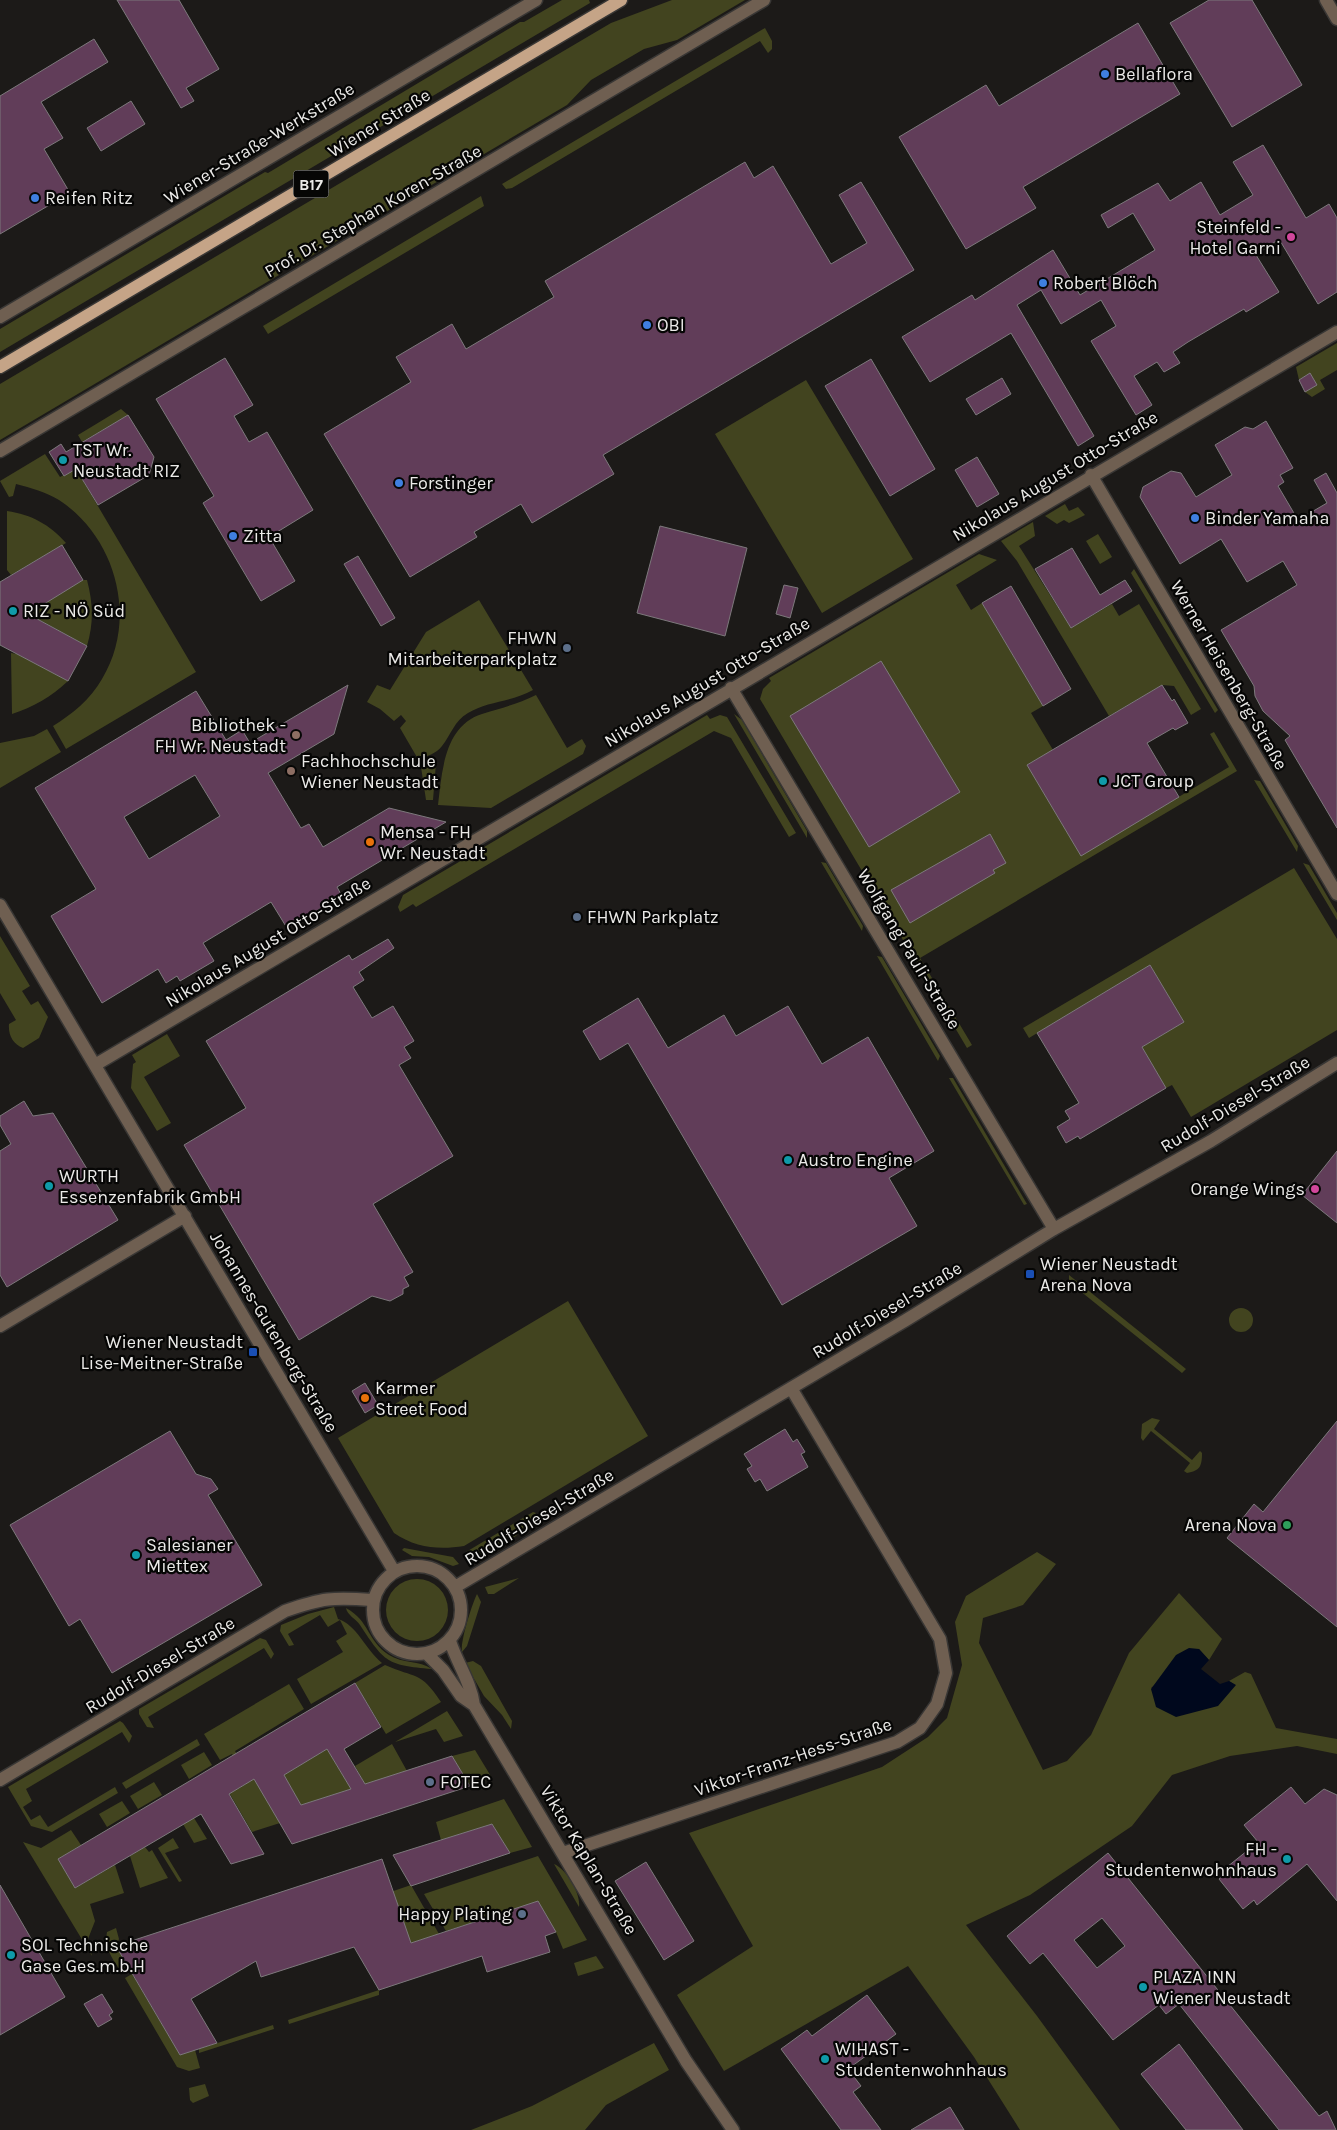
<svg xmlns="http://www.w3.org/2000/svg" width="1337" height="2130" font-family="Karla,sans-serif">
<rect width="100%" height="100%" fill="#1c1a18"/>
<!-- green -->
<path fill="#42441f" d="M562,0H589L590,3L0,352V329L265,172L268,173L520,22H524Z
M672,0H745L677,40L644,49L591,80L567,105L296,265L295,262L278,272L279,275L0,440V384L611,23Z
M765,28L772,41V49L768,53L760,41L512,188L506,189L502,184Z
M481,196L484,206L268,334L263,326Z
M1337,343V370L1320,380L1325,389L1312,397L1305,392L1310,373L1299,380L1296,367Z
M806,380L913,559L822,613L715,434Z
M121,409L128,415L82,442L78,435Z
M45,454L60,477L76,469L196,672L66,749L53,726C72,714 90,700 102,679C138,620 117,538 59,500C46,492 31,488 16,484L13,496L9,497L0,481Z
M1065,504L1069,511L1078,507L1085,515L1069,523L1064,520L1057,524L1045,516Z
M7,511C32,515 49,524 66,543L11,575L7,570Z
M1033,522L1035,536L1019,546L1071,628L1112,604L1119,616L1139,604L1201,709L1191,715L1174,686L1162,685L1109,716L1017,561L1001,541Z
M1098,534L1112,557L1100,564L1086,541Z
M979,554L997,560L956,585L971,610L982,603L1043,706L1031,713L1053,750L1027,765L1081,855L1229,767L1210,734L1214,732L1237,771L920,958L972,1045L967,1048L760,699L763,689L771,681L769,678Z
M1134,569L1218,710L1215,713L1131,573Z
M83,580H87C93,603 94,622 87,646L36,618L32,611Z
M479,600L533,690C512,702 487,701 468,713C454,721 451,735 442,746C436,754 427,756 418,759L400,728L406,721L401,715L394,721L380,709L367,702L377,685L390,690L426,632Z
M11,653L17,654L68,681C51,697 33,707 12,714Z
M536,695L567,748L582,739L586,746L583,754L491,808L438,805C442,772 444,726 482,714C501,708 518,704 536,695Z
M734,714L742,720L807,831V838Z
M707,715L710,719L720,715L727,717L796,833L789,837L731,738L714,731L416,907L413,904L400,912L398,907L403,895Z
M47,729L61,752L0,788V743L34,736Z
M436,763L433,800H426L421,767Z
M1254,780L1260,781L1298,846L1297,852Z
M821,862L826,863L863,926L862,931Z
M1303,863L1309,865L1337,913V920Z
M1294,868L1337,939V1030L1191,1117L1172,1085L1166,1088L1142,1047L1184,1022L1150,965L1029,1038L1023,1028Z
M0,936L30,986L22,991L31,1005L38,1001L48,1017L39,1038L23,1048C13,1044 8,1035 9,1024L16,1020L0,993Z
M877,956L882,957L940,1056L938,1061Z
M167,1034L180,1056L144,1077L171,1123L157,1131L131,1088L133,1064L136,1062L132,1055Z
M949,1078H953L1027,1204L1024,1205Z
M1069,1275L1186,1369L1182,1373L1069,1282Z
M568,1301L648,1436L464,1546C439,1550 416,1548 394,1533L338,1438Z
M1229 1320a12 12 0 1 1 24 0a12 12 0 1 1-24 0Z
M1152,1418L1160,1420L1154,1429L1192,1460L1200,1451L1202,1453C1202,1466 1200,1471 1187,1473L1184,1471L1190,1463L1151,1431L1143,1441L1141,1438L1142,1424Z
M533,1512L536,1513L516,1536L470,1560L466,1552Z
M404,1548L453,1557L459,1564L453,1566L429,1557L412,1556L402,1550Z
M1037,1552L1056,1564L1023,1605L983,1618L979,1643L1043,1770L1067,1761L1091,1735L1129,1653L1179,1593L1222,1639L1209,1660L1199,1649L1151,1688L1235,1685L1229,1681L1245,1672L1251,1674L1276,1728L1337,1739V1754L1297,1746L1230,1756L1172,1775L1132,1826L1030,1895L966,1925L1037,2016L1120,2130H1020L974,2057L908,1966L724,2071L677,1995L753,1946L689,1833L882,1767L928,1737L947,1718L962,1665L955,1622L966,1596Z
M519,1578L494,1594H488L485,1587Z
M386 1610a31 31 0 1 1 62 0a31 31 0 1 1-62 0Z
M477,1594L481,1602L467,1646L462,1652C460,1642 472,1604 477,1594Z
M334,1607L338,1619C357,1625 365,1649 382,1663L311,1704L297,1679L343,1652L336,1641L347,1634L340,1620L328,1627L320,1615L288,1634L294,1645L289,1646L280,1631L281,1625L308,1614Z
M346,1608C370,1621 367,1641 389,1655C403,1664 419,1660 432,1669C387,1665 385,1663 360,1625C356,1619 347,1615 346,1608Z
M260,1638L266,1640L274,1654L271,1659L264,1648L148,1717L154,1728L147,1727L139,1714V1709Z
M473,1661L481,1666L512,1721L511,1729L502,1715L484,1696L465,1663Z
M385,1665C416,1679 420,1670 441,1702L386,1734L355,1683Z
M289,1684L304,1709L235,1751L242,1764L239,1766L232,1754L220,1760L204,1734Z
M447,1711L463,1736L444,1742L436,1729L395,1742Z
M120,1721L123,1723L132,1736L129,1743L122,1732L26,1789L32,1801L23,1807L31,1820L40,1815L48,1827L115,1787L118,1793L52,1832L31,1826L8,1787Z
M197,1739L200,1745L126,1789L122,1783Z
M392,1744L407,1771L365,1784L355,1766Z
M327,1749L351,1789L301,1805L284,1775Z
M475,1750L492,1778L470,1786L452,1756Z
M204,1752L212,1765L189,1779L181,1765Z
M249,1770L280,1823L252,1832L224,1784L238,1789L246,1784L241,1775Z
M154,1782L162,1795L138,1809L130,1796Z
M504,1799L532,1847L510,1853L492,1824L441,1840L436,1822Z
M122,1801L130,1813L107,1827L99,1814Z
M194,1818L207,1839L194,1843L183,1824Z
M71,1830L81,1845L58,1859L75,1888L115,1865L124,1893L90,1904L95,1921L88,1939L92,1956L23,1842L41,1848Z
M173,1838L179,1848L165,1853L182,1881L179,1882L158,1848Z
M145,1847L149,1852L152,1850L168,1878L140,1888L130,1856Z
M538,1856L587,1940L563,1949L556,1932L538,1902L446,1931L424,1894Z
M554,1864C566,1869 581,1893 579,1907Z
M411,1885L439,1934L411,1943L367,1900Z
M116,1928L119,1939L116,1946L129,1968L121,1972C113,1959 104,1949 107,1932Z
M596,1956L604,1968L578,1976L574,1963Z
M132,1974L180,2055L195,2050L200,2068L189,2071L177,2067L125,1978Z
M379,1990V1995L289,2024L288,2020Z
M273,2025L274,2029L199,2053V2049Z
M654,2043L669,2070L606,2105L585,2130H471L532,2106Z
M205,2084L209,2096L193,2103L190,2100L189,2088Z"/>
<!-- water -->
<path fill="#00081d" d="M1189,1648L1199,1649L1209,1660L1201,1669L1220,1684L1229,1681L1236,1685L1218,1706L1176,1717L1156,1707L1151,1689L1176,1655Z"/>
<!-- building -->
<path fill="#613d59" stroke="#7d797c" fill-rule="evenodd" d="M117,0H179L219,69L186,88L194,101L181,108Z
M1209,0H1252L1302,85L1232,127L1170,23Z
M1138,23L1180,94L1023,187L1036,208L966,249L899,137L986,85L999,106Z
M94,39L108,62L41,102L63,138L44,149L70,193L0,234V96Z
M131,101L145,124L101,151L87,128Z
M1263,145L1306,218L1329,204L1337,218V292L1318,304L1279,239L1256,255L1279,292L1246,312L1244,309L1188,342L1173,352L1180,363L1164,372L1157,362L1134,376L1152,405L1136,415L1091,341L1116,326L1101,300L1061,324L1041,290L1017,305L1094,436L1078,446L1011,333L930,382L902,337L972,295L975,300L1053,250L1080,295L1155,250L1133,213L1108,228L1101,215L1158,183L1170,201L1201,182L1220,215L1253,195L1233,162Z
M745,162L754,178L773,166L831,264L867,243L839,195L861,182L914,270L603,455L614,474L532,523L521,504L474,532L477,537L410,577L324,434L411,382L396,357L452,324L466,349L554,297L545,281Z
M225,358L253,405L234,416L249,442L267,432L313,510L269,537L295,581L261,601L203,503L214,496L156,399Z
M871,359L935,469L890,496L825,386Z
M1310,373L1317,385L1305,392L1299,380Z
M1002,378L1011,394L976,415L966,399Z
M128,415L154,457L149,475L98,505L76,469L64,476L49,452L61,444L66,452Z
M1266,421L1293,468L1280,475L1284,482L1278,486L1298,520L1327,503L1314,480L1326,473L1337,493V828L1285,740L1290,736L1263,711L1255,696L1254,686L1221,630L1297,585L1283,561L1247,582L1221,539L1180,564L1140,497L1143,487L1171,471L1181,473L1196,497L1232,475L1215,445L1245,427L1253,429Z
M977,457L999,494L977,507L955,470Z
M660,526L747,548L725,636L637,613Z
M62,545L83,580L28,614L87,646L68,681L0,645V582Z
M1072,548L1100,595L1125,580L1132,591L1071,628L1035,569Z
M358,556L395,618L381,626L344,564Z
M784,585L798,588L790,618L776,614Z
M1011,586L1071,689L1043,706L982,603Z
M881,661L960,792L869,847L790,716Z
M348,685L334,734L268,773L301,828L309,824L323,847L389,808L446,822L337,887L342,896L287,928L271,902L203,943L214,961L180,981L177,976L166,983L158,969L102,1003L51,916L96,889L35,788L196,691L226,740L242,730L250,743ZM195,775L220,816L149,859L124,817Z
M1162,685L1172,701L1174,699L1188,723L1175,730L1173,728L1147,743L1179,797L1081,856L1027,765Z
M990,834L1006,863L993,870L995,873L910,923L891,890Z
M388,939L394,948L359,972L364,980L353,987L372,1018L393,1006L414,1041L404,1047L411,1058L399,1065L453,1156L373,1204L413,1272L404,1277L409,1286L403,1289V1294L390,1301L372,1296L299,1340L184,1145L246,1108L206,1041L349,955L352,960Z
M1150,965L1184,1022L1142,1047L1166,1088L1080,1139L1078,1136L1066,1143L1057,1127L1070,1119L1065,1111L1079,1103L1037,1033Z
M638,998L668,1048L724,1015L736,1036L788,1006L822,1064L868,1037L934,1151L889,1178L917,1226L782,1305L628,1043L600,1060L583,1031Z
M24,1101L33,1116L53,1113L118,1220L7,1287L0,1275V1151L11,1144L0,1125V1116Z
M1337,1151V1223L1302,1195Z
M365,1383L378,1405L365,1413L352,1391Z
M1337,1421V1627L1227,1538L1254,1504L1263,1512Z
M785,1429L793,1442L797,1439L805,1452L801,1454L808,1467L767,1491L760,1479L755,1482L747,1469L752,1466L744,1454Z
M170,1431L196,1474L211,1479L218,1489L208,1495L262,1585L112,1673L80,1619L69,1626L10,1525Z
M355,1683L381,1727L344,1749L365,1784L452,1756L470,1786L292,1844L254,1779L229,1794L264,1854L231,1864L201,1814L75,1888L58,1859ZM327,1749L351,1789L301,1805L284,1775Z
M1291,1787L1305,1804L1324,1789L1337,1795V1901L1307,1864L1257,1905L1254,1900L1243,1909L1219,1879L1230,1870L1227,1867L1258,1842L1244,1825Z
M492,1824L510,1853L411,1886L393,1855Z
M1108,1853L1319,2116L1327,2111L1336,2130H1279L1179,2004L1166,2014L1159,2005L1113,2040L1043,1953L1030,1964L1007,1936ZM1102,1918L1125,1946L1097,1968L1074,1940Z
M382,1859L411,1943L538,1901L556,1932L545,1936L550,1952L487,1972L482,1956L379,1990L354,1947L261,1977L256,1961L191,1999L217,2043L180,2055L116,1946Z
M646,1862L694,1941L664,1960L615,1881Z
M0,1885L65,1997L0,2035Z
M102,1994L113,2012L109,2015L112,2019L98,2027L84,2004Z
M867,1995L896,2034L848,2069L861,2086L853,2092L881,2130H841L781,2049L807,2030L812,2036Z
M1179,2044L1243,2130H1186L1141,2074Z
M950,2107L964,2130H911Z"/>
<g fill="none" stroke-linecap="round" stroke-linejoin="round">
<!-- minor casing -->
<g stroke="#393735" stroke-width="15">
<path id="minor" d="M1326,0L1337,19
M0,317L536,0
M0,451L764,0
M1091,475L1337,894
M731,688L1054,1229
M0,905L394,1571
M95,1065L1337,332
M0,1326L185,1216
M373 1610a44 44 0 1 1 88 0a44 44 0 1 1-88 0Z
M455,1587L906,1320L1054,1229L1211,1141L1337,1063
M450,1641C457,1663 471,1682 474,1705L686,2061L733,2130
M427,1654L443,1670L461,1696L474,1705
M0,1780L285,1611C322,1598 333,1597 372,1600
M563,1853L897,1742L920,1728L937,1704L946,1673L940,1639L791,1388"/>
</g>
<!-- major casing -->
<g stroke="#393735" stroke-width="15">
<path id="major" d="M0,367L621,0"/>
</g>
<!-- minor -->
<use href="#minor" stroke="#6f5f51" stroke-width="12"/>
<!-- major -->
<use href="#major" stroke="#c5a487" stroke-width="12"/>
</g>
<!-- markers -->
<g fill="#3f7fe0" stroke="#060605" stroke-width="2">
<circle cx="1105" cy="74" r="5"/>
<circle cx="35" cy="198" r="5"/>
<circle cx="1043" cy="283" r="5"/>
<circle cx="647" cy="325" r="5"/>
<circle cx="399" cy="483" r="5"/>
<circle cx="1195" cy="518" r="5"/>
<circle cx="233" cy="536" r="5"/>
</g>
<g fill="#d1479c" stroke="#060605" stroke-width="2">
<circle cx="1291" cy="237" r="5"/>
<circle cx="1315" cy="1189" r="5"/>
</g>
<g fill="#0f9aa8" stroke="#060605" stroke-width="2">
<circle cx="63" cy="460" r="5"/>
<circle cx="13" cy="611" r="5"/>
<circle cx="1103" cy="781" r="5"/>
<circle cx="788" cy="1160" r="5"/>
<circle cx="49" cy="1186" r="5"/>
<circle cx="136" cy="1555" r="5"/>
<circle cx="1287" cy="1859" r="5"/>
<circle cx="11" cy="1955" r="5"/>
<circle cx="1143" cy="1987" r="5"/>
<circle cx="825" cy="2059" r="5"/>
</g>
<g fill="#5c6f8a" stroke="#060605" stroke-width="2">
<circle cx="567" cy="648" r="5"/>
<circle cx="577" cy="917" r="5"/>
<circle cx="430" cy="1782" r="5"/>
<circle cx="522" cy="1914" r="5"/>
</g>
<g fill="#8d6e63" stroke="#060605" stroke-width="2">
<circle cx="296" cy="735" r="5"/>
<circle cx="291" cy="771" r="5"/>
</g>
<g fill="#e8710a" stroke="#060605" stroke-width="2">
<circle cx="370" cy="842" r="5"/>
<circle cx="365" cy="1398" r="5"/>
</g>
<g fill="#1a4fb4" stroke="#060605" stroke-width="2">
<rect x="1025" y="1269" width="10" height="10" rx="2.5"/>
<rect x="248" y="1347" width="10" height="10" rx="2.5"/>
</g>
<circle fill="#2e9e5b" stroke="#060605" stroke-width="2" cx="1287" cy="1525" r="5"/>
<g text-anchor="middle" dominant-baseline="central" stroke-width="4.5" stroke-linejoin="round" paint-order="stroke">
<!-- shield labels -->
<rect fill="#060605" stroke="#a6a6a4" stroke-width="1" x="293.5" y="170.5" width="35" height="27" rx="4"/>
<g font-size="16" font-weight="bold" fill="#ebeae8">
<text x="311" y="184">B17</text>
</g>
<!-- poi labels -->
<g font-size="18" fill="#ebeae8" stroke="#060605" text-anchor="start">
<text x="1115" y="74">Bellaflora</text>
<text x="45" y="198">Reifen Ritz</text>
<text x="1281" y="227" text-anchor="end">Steinfeld -<tspan x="1281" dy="21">Hotel Garni</tspan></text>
<text x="1053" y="283">Robert Blöch</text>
<text x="657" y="325">OBI</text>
<text x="73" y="450">TST Wr.<tspan x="73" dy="21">Neustadt RIZ</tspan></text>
<text x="409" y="483">Forstinger</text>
<text x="1205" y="518">Binder Yamaha</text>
<text x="243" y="536">Zitta</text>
<text x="23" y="611">RIZ - NÖ Süd</text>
<text x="557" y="638" text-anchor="end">FHWN<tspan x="557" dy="21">Mitarbeiterparkplatz</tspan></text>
<text x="286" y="725" text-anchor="end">Bibliothek -<tspan x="286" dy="21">FH Wr. Neustadt</tspan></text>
<text x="301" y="761">Fachhochschule<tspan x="301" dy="21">Wiener Neustadt</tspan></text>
<text x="1113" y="781">JCT Group</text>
<text x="380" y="832">Mensa - FH<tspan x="380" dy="21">Wr. Neustadt</tspan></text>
<text x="587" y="917">FHWN Parkplatz</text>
<text x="798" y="1160">Austro Engine</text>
<text x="59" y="1176">WURTH<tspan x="59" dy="21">Essenzenfabrik GmbH</tspan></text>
<text x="1305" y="1189" text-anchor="end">Orange Wings</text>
<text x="1040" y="1264">Wiener Neustadt<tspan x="1040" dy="21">Arena Nova</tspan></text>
<text x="243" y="1342" text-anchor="end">Wiener Neustadt<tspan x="243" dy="21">Lise-Meitner-Straße</tspan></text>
<text x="375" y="1388">Karmer<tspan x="375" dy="21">Street Food</tspan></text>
<text x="1277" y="1525" text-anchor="end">Arena Nova</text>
<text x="146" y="1545">Salesianer<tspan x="146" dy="21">Miettex</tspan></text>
<text x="440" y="1782">FOTEC</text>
<text x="1277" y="1849" text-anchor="end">FH -<tspan x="1277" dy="21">Studentenwohnhaus</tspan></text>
<text x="512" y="1914" text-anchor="end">Happy Plating</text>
<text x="21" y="1945">SOL Technische<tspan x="21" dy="21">Gase Ges.m.b.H</tspan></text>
<text x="1153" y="1977">PLAZA INN<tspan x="1153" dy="21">Wiener Neustadt</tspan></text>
<text x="835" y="2049">WIHAST -<tspan x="835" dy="21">Studentenwohnhaus</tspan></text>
</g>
<!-- street labels -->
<g font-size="18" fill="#ebeae8" stroke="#060605">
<text transform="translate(379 123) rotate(-31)">Wiener Straße</text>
<text transform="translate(259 143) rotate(-31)">Wiener-Straße-Werkstraße</text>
<text transform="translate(373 211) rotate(-30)">Prof. Dr. Stephan Koren-Straße</text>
<text transform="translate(1055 476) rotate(-31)">Nikolaus August Otto-Straße</text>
<text transform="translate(1229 675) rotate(60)">Werner Heisenberg-Straße</text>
<text transform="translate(707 682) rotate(-31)">Nikolaus August Otto-Straße</text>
<text transform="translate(268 942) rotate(-31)">Nikolaus August Otto-Straße</text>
<text transform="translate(909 949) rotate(59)">Wolfgang Pauli-Straße</text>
<text transform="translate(1235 1104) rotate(-31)">Rudolf-Diesel-Straße</text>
<text transform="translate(887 1310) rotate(-31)">Rudolf-Diesel-Straße</text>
<text transform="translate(274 1332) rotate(59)">Johannes-Gutenberg-Straße</text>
<text transform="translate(539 1517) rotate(-31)">Rudolf-Diesel-Straße</text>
<text transform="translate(160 1665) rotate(-31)">Rudolf-Diesel-Straße</text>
<text transform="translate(793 1757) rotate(-19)">Viktor-Franz-Hess-Straße</text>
<text transform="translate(589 1860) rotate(59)">Viktor Kaplan-Straße</text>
</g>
</g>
</svg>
